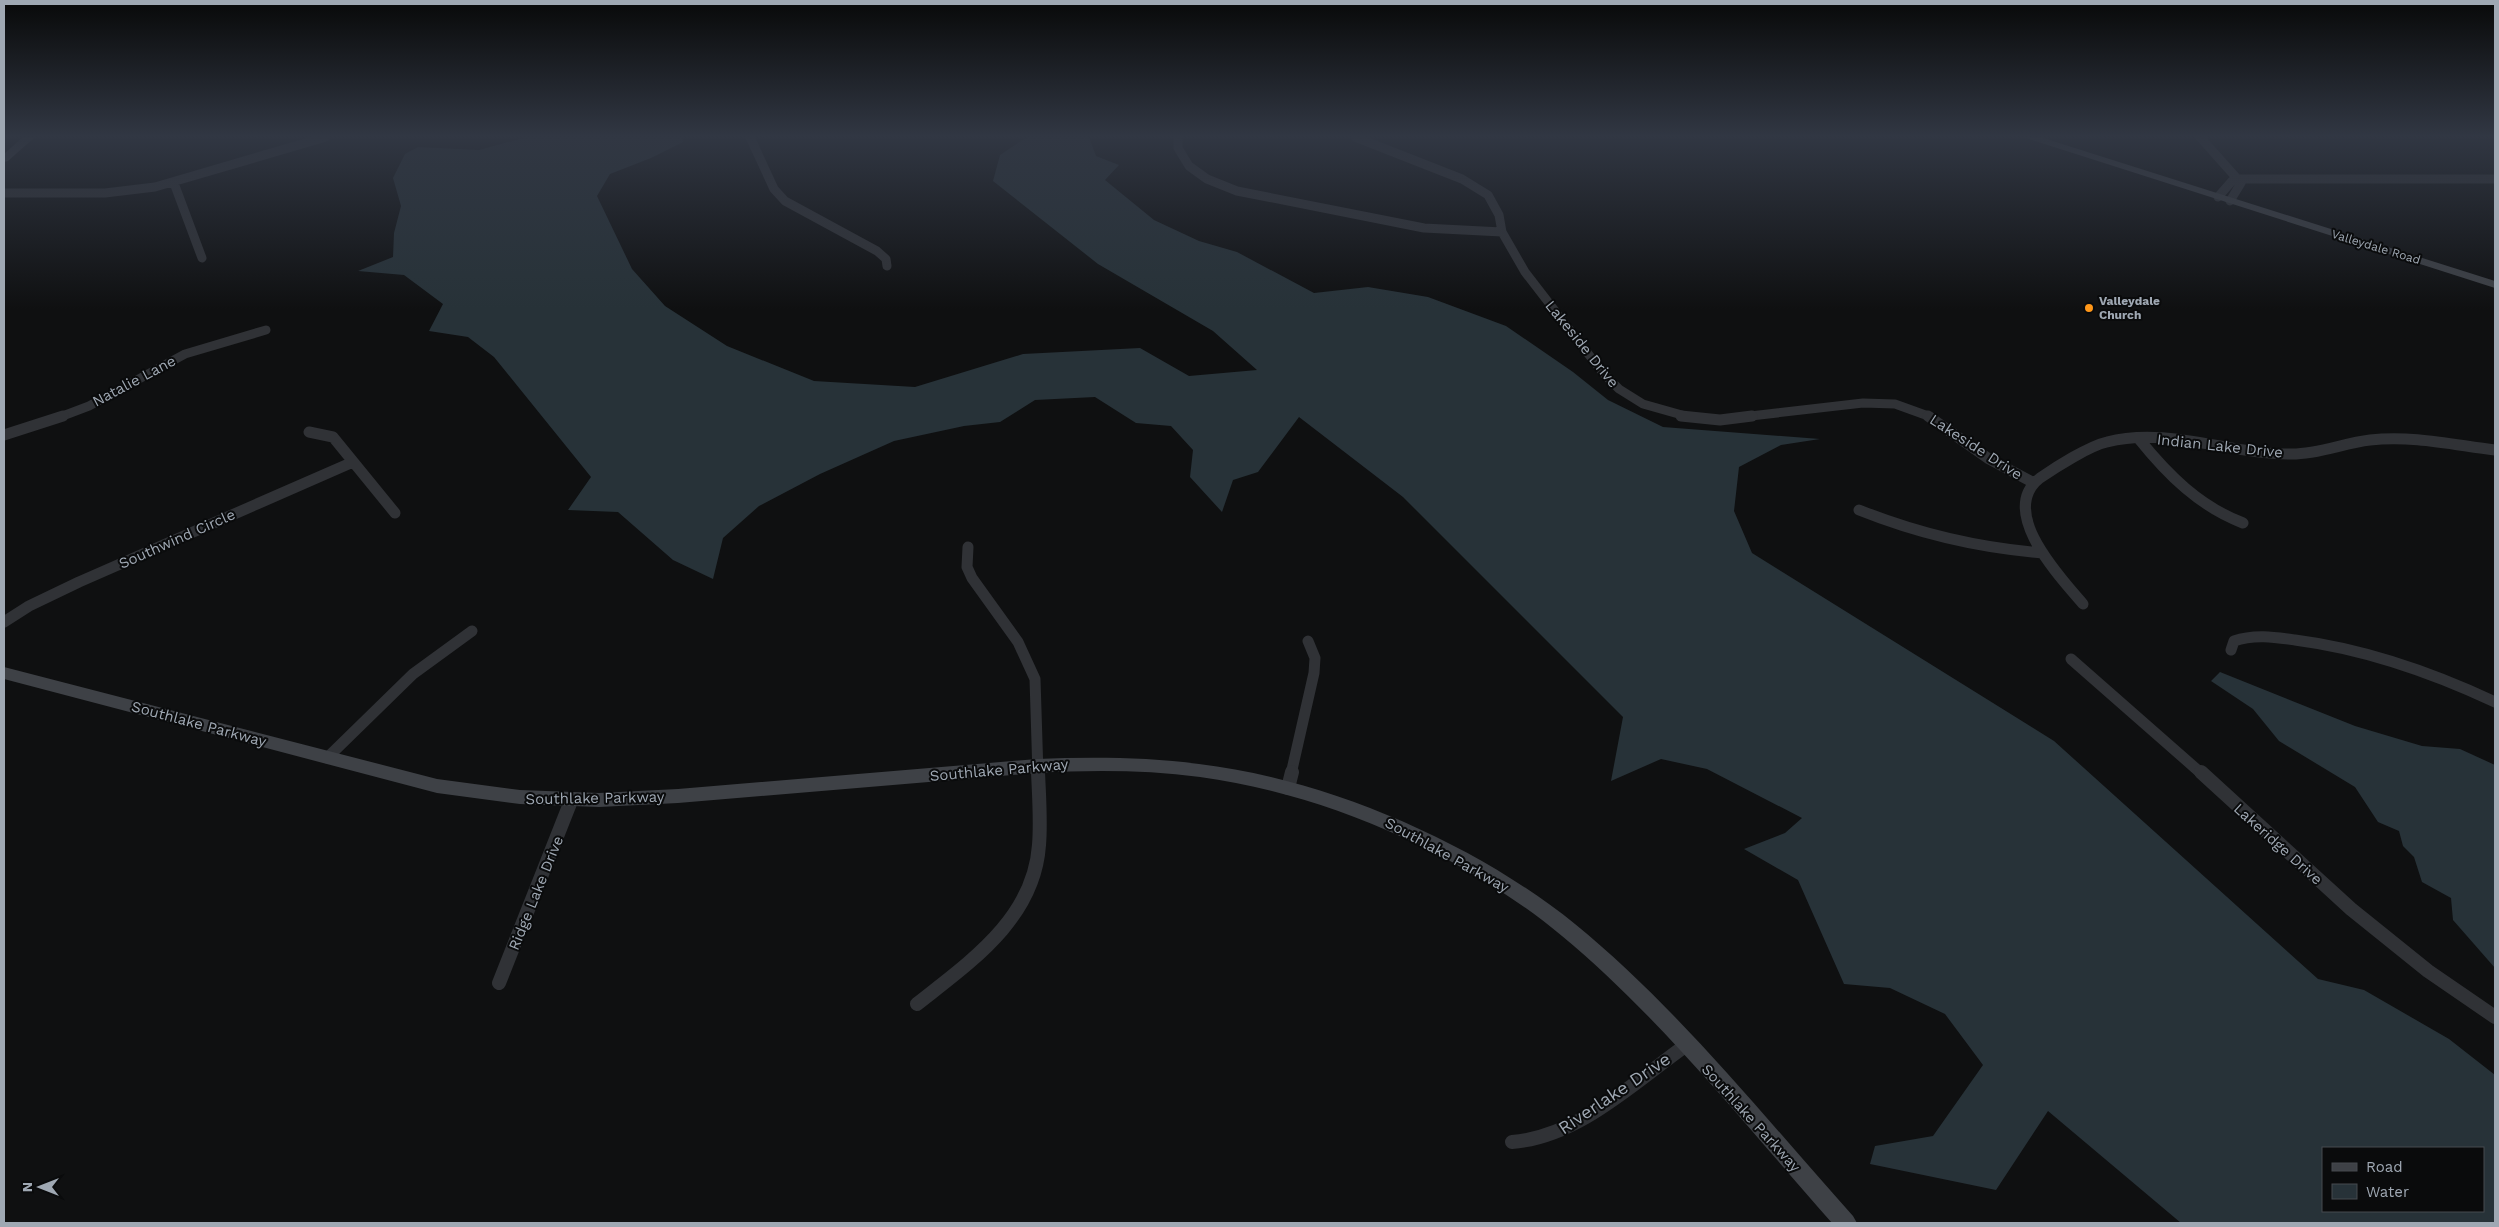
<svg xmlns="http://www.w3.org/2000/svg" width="2499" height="1227" font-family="'Work Sans',sans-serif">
<rect width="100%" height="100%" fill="#0f1011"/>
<!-- water -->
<path fill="#273238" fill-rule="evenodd" d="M527,137H682L683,142L651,158L610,174L597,196L632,269L665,306L727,346L814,381L915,387L1023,354L1140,348L1189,376L1257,370L1213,331L1098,264L993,181L1000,155L1027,137H1089L1096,156L1119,165L1105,180L1154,220L1199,241L1237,252L1314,293L1368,287L1428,297L1506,326L1573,372L1608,400L1663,427L1820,439L1781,445L1739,467L1734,511L1752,553L2054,741L2318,979L2364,990L2449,1039L2495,1075V1223H2181L2048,1111L1996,1190L1870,1164L1875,1146L1933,1136L1983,1065L1945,1014L1890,988L1844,984L1798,880L1744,849L1785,833L1802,818L1707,769L1661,759L1611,781L1623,717L1403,497L1299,417L1258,472L1233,480L1222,512L1190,477L1193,450L1171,426L1136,423L1095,397L1035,400L1000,422L964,426L894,441L820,474L759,506L723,538L713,579L673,560L618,512L568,510L591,477L494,357L468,337L429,331L443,304L404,275L358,271L393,257L394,233L401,206L393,178L405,154L418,147L479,150ZM2323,1148H2483V1211H2323Z
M2220,672L2355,726L2422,746L2460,749L2495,765V968L2453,920L2451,898L2422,882L2414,857L2403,846L2399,831L2378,822L2355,787L2279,741L2253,709L2211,681Z"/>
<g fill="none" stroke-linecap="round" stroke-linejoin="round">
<!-- street-far2 -->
<path stroke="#303236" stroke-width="9" d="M750,137L774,189L785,201L877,251L886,259L887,266
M1178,137V148L1189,166L1207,179L1237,191L1424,228L1502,232
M1355,137L1462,179L1488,195L1499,215L1502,232L1525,272L1603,373L1619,389L1643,404L1689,417
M2200,137L2241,183L2230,201
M174,183L202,258
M4,193H105L155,187L326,137
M2218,197L2232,181L2239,179H2495
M60,417L89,406L185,354L266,330
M1742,417L1863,403L1895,404L1931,417"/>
<!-- street-far1 -->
<path stroke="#303236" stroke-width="11" d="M1681,416L1720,420L1752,416
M1928,416L1989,459L2034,483
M309,432L333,437L395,513
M4,435L63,416
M2139,439C2168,475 2199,506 2243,523
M1859,510C1919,534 1979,548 2043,553
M968,547L967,567L972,578L1018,642L1035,679L1038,774
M2083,604C2060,577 1997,511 2040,478C2056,467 2089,446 2107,442C2168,426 2231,455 2292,454C2319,454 2344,443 2370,440C2412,435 2454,445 2495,450
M4,622L29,606L79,582L353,462
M2231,650L2234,641C2254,634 2274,637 2295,640C2365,649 2431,672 2495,702
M2071,659L2202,774
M327,758L413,674L472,631
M1291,774L1314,673L1315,658L1308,641"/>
<!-- street -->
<path stroke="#303236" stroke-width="14" d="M2201,772L2351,909L2428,971L2495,1017
M1288,788L1292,772
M499,983L571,801
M917,1004C970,962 1034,919 1039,845C1041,821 1039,796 1038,772
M1512,1142C1578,1137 1633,1083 1685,1046"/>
<!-- secondary -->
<path fill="#3e4146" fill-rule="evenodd" d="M23,137H35L8,161L4,162V154Z
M2023,137H2040L2495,281V288Z
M4,667L437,779L520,790L599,793L678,789L1037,759C1091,757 1145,757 1199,764C1327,779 1475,843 1575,924C1676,1006 1766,1119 1853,1216L1857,1223H1832C1747,1127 1661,1018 1562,936C1463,854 1327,794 1200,777C1146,770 1092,770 1037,773L678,803L599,807L520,804L437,793L4,679Z"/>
</g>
<!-- sky -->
<linearGradient id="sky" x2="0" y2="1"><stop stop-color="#080909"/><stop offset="0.44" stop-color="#313743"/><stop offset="1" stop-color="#313743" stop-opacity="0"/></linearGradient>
<rect width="2499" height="309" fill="url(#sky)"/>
<!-- markers -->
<circle fill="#ff9719" stroke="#0a0b0c" stroke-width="2" cx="2089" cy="308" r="5"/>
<g text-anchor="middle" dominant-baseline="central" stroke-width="4" stroke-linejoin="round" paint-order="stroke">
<!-- far-street labels -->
<g font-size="12" fill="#9fa8b3" stroke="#0a0b0c">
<text transform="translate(2376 247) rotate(17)">Valleydale Road</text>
</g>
<!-- far-poi labels -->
<g font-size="12" font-weight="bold" fill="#9fa8b3" stroke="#0a0b0c" text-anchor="start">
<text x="2099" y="301">Valleydale<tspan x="2099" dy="14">Church</tspan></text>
</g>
<!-- street labels -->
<g font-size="15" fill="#9fa8b3" stroke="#0a0b0c">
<text transform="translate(1582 344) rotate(51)">Lakeside Drive</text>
<text transform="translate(134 381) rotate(-28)">Natalie Lane</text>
<text transform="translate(2220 446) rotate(6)">Indian Lake Drive</text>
<text transform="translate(1976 447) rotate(33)">Lakeside Drive</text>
<text transform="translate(177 539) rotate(-24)">Southwind Circle</text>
<text transform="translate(199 724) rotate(15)">Southlake Parkway</text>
<text transform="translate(999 770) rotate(-5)">Southlake Parkway</text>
<text transform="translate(595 798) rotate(-1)">Southlake Parkway</text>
<text transform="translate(2278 844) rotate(42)">Lakeridge Drive</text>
<text transform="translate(1447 855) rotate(29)">Southlake Parkway</text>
<text transform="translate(536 893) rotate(-68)">Ridge Lake Drive</text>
<text transform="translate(1751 1118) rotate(48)">Southlake Parkway</text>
</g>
<!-- near-street labels -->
<g font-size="18" fill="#9fa8b3" stroke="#0a0b0c">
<text transform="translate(1614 1093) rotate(-34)">Riverlake Drive</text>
</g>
</g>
<!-- border -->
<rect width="2499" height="1227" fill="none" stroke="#9fa8b3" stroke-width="10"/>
<!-- legend -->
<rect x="2322" y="1147" width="162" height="65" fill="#0a0b0c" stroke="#464a4f"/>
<rect x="2332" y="1163" width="25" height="8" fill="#3e4146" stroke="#464a4f"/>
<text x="2366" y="1172" font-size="15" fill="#9fa8b3">Road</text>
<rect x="2332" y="1184" width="25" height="15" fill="#273238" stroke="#464a4f"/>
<text x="2366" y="1197" font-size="15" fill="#9fa8b3">Water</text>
<!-- north arrow -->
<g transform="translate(40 1187) rotate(270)" stroke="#0a0b0c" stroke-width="4" paint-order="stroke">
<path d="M0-4L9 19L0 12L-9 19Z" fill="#9fa8b3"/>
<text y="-8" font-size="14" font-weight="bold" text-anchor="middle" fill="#9fa8b3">N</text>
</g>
</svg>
